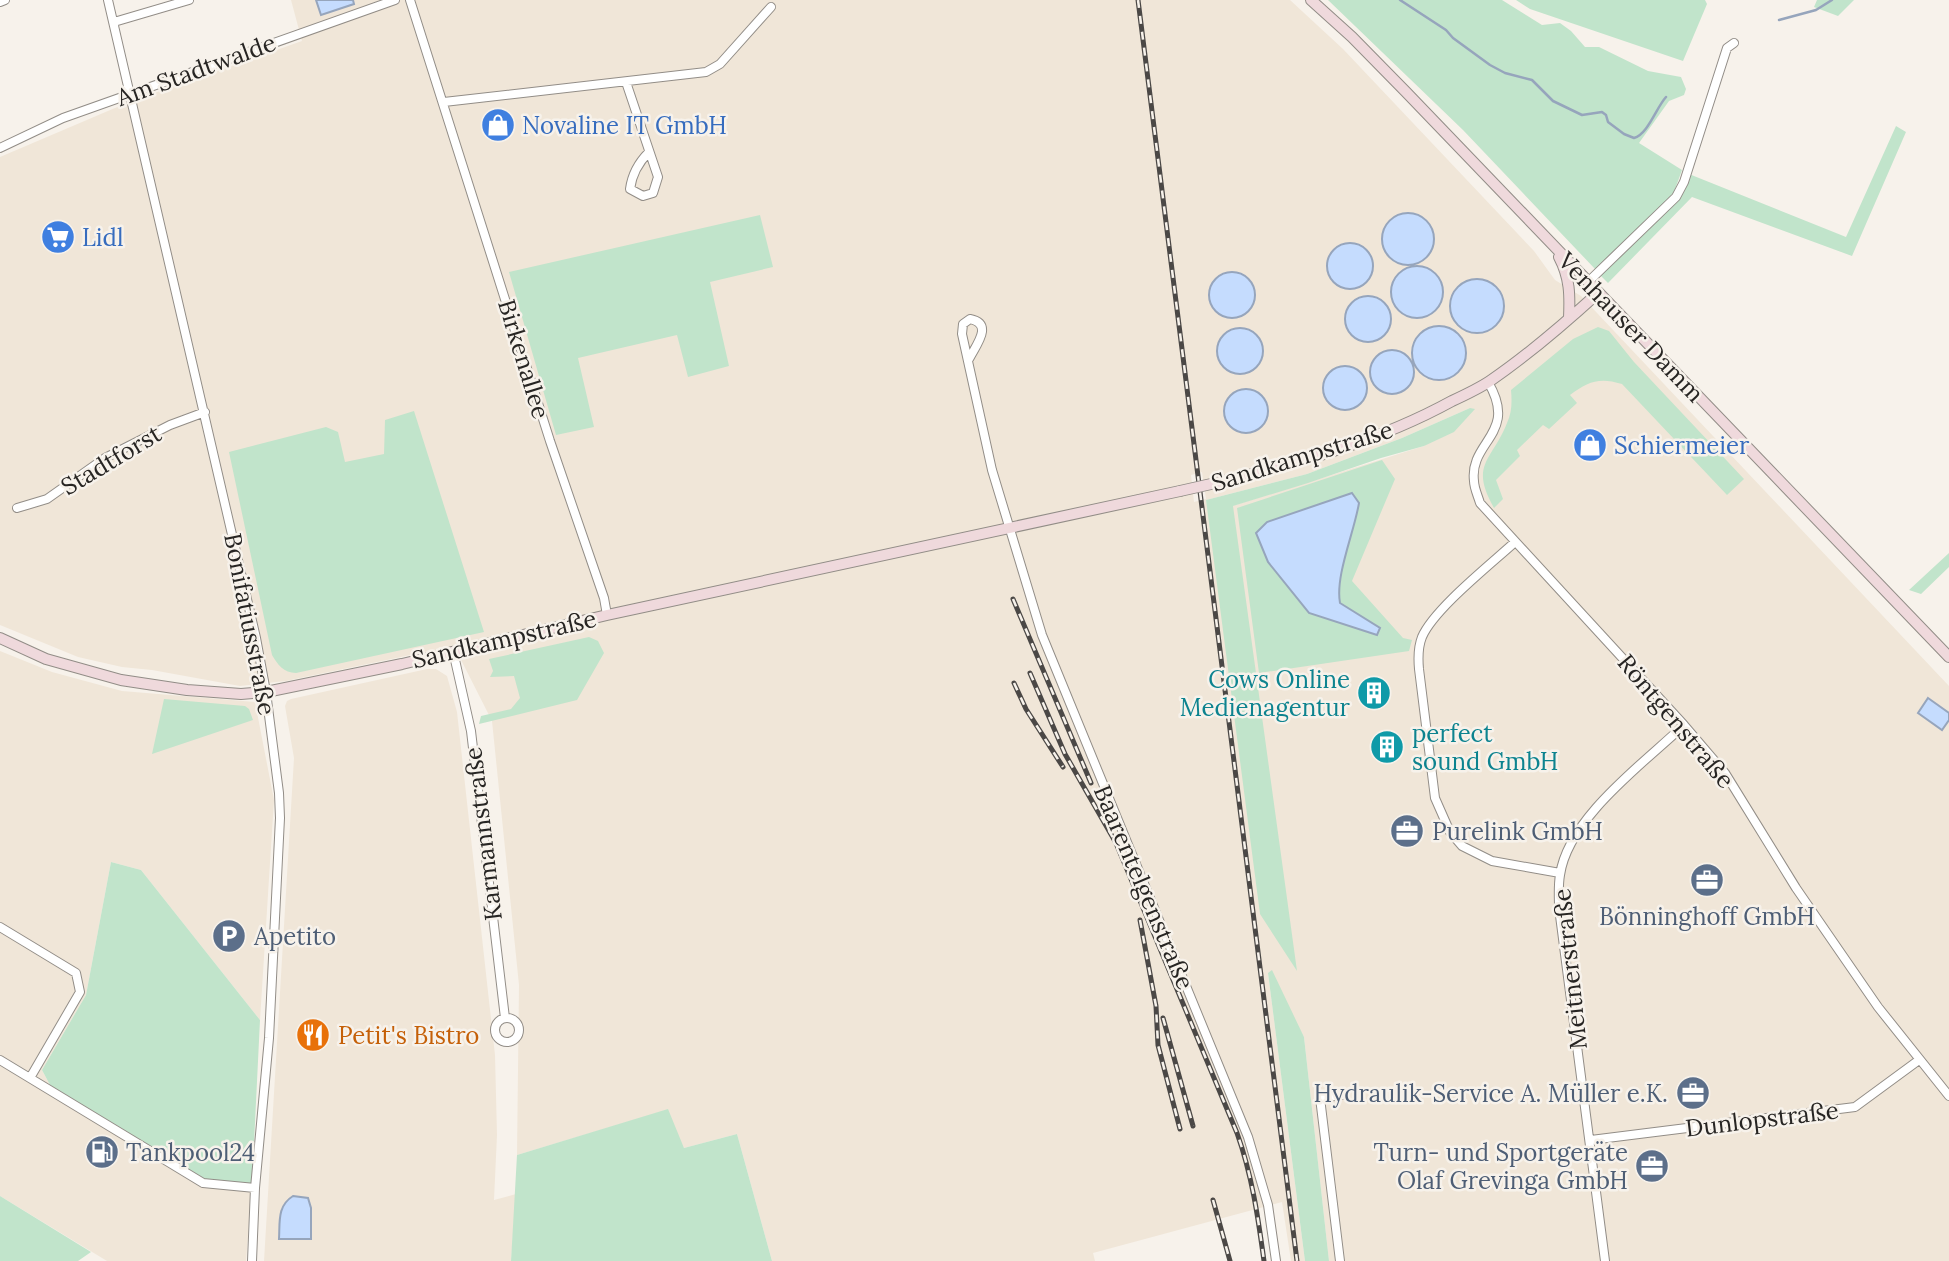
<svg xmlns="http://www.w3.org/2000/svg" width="1949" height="1261" font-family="Lora,serif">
<rect width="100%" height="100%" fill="#f7f2eb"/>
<!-- built -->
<path fill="#f0e6d8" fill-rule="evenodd" d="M291,0H1290L1343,49L1534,251L1555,280L1581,296L1949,686V1261H1329L1304,1037L1268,973L1305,1261H1291L1282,1202L1093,1253L1095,1261H772L737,1134L684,1148L664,1111L517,1155L519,985L492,721L454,646L286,681L240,686L152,670L122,667L78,657L0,625V157L129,102L302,41ZM1470,408L1424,446L1232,506L1296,969L1206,500L1307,474L1402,438ZM1202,472L1206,499L1194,502L1191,475Z
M0,651L52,672L122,691L255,702L274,800L260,1020L141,870L111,862L86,995L42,1070L50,1085L205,1179L252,1184L246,1261H107L0,1196Z
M427,669H436L447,676L457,712L495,1055L497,1135L494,1200L516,1194L511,1261H264L294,758L285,706L287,701L291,699Z"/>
<!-- green -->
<path fill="#c1e4cb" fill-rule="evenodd" d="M1328,0H1502L1542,25L1560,23L1571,31L1585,47H1599L1648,71L1681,77L1686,89L1684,95L1669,101L1639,143L1682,170L1674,192L1663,205L1596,270L1463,130Z
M1516,0H1705L1707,4L1683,61L1530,9Z
M1817,0H1854L1838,16L1814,7Z
M1896,126L1906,132L1852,256L1692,197L1608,283L1600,275L1675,202L1689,174L1846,237Z
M760,215L773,267L710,282L729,366L688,377L677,335L578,358L594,427L556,435L509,272Z
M1598,327L1609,331L1634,362L1744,479L1727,495L1622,384C1600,377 1588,381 1570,395L1577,403L1549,429L1543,425L1517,450L1520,456L1496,480L1503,499L1494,508C1469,464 1492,461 1507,423C1512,412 1512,402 1511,390L1573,339Z
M1470,408L1475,409L1454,432L1424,446L1381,458L1308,483L1233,506L1297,971L1260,914L1206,500L1307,474L1402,438Z
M414,411L484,632L296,673C284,673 277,664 272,655L229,452L326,427L338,432L345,462L384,454L385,420Z
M1382,460L1395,479L1352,581L1403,638L1412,640L1409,651L1259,673L1237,508ZM1352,493L1359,503C1353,533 1335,575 1340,603L1356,614L1377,635L1309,613Z
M1949,553V567L1921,594L1909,590Z
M589,637L598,641L604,653L577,700L479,724L481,716L511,709L520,698L514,676L490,677L493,671L489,659Z
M164,699L245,706L249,709L253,720L152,754Z
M111,862L141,870L260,1020L252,1184L205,1179L50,1085L42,1070L86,995Z
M1272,970L1304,1037L1329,1261H1305L1268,973Z
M668,1109L684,1148L737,1134L772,1261H511L517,1155Z
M0,1196L91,1252L78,1261H0Z"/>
<!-- water -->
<path fill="#c5dcfe" stroke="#96a5bc" stroke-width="2" d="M316,0H353L354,4L321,15Z
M1382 239a26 26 0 1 1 52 0a26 26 0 1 1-52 0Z
M1327 266a23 23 0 1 1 46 0a23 23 0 1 1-46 0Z
M1391 292a26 26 0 1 1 52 0a26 26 0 1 1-52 0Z
M1209 295a23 23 0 1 1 46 0a23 23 0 1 1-46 0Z
M1450 306a27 27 0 1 1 54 0a27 27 0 1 1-54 0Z
M1345 319a23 23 0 1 1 46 0a23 23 0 1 1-46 0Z
M1412 353a27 27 0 1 1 54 0a27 27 0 1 1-54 0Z
M1217 351a23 23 0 1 1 46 0a23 23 0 1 1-46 0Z
M1370 372a22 22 0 1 1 44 0a22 22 0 1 1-44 0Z
M1323 388a22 22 0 1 1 44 0a22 22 0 1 1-44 0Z
M1224 411a22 22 0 1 1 44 0a22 22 0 1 1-44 0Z
M1352,493L1359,503C1354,533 1335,576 1340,603L1380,628L1377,635L1309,613L1268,562L1256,533L1267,522Z
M1928,698L1949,713V720L1942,730L1918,713Z
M293,1196L308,1198L311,1208V1239H279C280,1222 277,1206 293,1196Z"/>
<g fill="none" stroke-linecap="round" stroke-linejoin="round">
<!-- stream -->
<path stroke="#96a5bc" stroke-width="2.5" d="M1400,0L1446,30L1453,38L1490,65L1505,73L1532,80L1553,101L1582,115L1602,112L1606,115L1608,122L1624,134L1634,138C1648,134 1656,108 1666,97
M1779,20L1816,10L1832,0"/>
<!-- street casing -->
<g stroke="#928d87" stroke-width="10">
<path id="street" d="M108,0L256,638L266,692L279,793L280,818L269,1038L255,1188L252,1261
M410,0L550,441L604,598L607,615
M0,2L5,0
M114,22L189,0
M626,82L658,177L653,193L643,196L630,189C632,174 639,162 649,152
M444,102L706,72L720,64L771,7
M0,148L63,118L395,0
M1588,282L1676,197L1684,182L1727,48L1734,43
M969,359C976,345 994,324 970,319L963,324L962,334L992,470L1042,635L1248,1137L1268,1205L1276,1261
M1488,382C1519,434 1469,441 1474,481C1474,488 1478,496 1480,503L1684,725L1725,773L1796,888L1878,1007L1949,1096
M17,508L47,499L105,458L170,425L205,412
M1515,542C1491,564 1434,609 1422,637C1418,647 1418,658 1419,669L1435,798L1450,832L1462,846L1492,861L1560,873
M453,651L471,731L505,1018
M0,927L76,973L80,992L30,1078
M495 1030a12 12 0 1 1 24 0a12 12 0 1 1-24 0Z
M0,1060L203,1183L255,1188
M1591,1140L1855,1107L1919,1060
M1340,1261L1320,1098L1342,1095
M1605,1261L1559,908C1559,897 1558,886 1560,875C1568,818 1644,763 1684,725"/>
</g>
<!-- secondary casing -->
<g stroke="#928d87" stroke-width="12">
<path id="secondary" d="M1311,0L1352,37L1406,92L1949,657
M1559,257C1570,278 1570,295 1569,318
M1220,482C1300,463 1379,441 1452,401C1465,395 1478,389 1490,381C1528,355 1564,324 1598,293
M0,638L46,659L121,680L187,690L241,694L266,692L402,664L607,615L1180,491"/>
</g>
<!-- street -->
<use href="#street" stroke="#fff" stroke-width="8"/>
<!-- secondary -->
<use href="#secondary" stroke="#efd9dc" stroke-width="10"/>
<!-- rail casing -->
<g stroke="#4b4846" stroke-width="5">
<path id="rail" d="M1138,0L1297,1261
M1013,599L1091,783
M1030,673L1065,754L1116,843L1237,1133C1252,1175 1258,1217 1264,1261
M1014,683L1026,709L1063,767
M1140,920L1156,1006L1158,1045L1180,1129
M1163,1018L1193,1126
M1213,1200L1230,1261"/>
</g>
<!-- rail -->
<use href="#rail" stroke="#f7f2eb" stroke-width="2.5" stroke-dasharray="8" stroke-linecap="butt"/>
<!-- secondary-bridge casing -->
<g stroke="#928d87" stroke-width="12" stroke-linecap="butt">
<path id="secondary-bridge" d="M1180,491L1220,482"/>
</g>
<!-- secondary-bridge -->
<use href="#secondary-bridge" stroke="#efd9dc" stroke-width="10"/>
</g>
<!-- icons -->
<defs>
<g id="shop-disc" transform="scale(1.75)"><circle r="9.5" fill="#3f7fe0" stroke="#f7f2eb"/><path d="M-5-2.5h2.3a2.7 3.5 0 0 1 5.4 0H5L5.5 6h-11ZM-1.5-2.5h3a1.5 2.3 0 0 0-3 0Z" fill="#fff"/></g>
<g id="supermarket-disc" transform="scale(1.75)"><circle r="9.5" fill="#3f7fe0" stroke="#f7f2eb"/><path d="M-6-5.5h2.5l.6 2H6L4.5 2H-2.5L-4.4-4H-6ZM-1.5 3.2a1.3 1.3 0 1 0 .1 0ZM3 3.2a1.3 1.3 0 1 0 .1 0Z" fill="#fff"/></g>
<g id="building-disc" transform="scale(1.75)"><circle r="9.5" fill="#0f9aa8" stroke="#f7f2eb"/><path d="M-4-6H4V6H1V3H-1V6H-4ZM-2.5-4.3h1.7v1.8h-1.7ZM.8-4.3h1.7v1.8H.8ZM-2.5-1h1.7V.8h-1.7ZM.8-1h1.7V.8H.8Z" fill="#fff"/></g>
<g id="office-disc" transform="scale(1.75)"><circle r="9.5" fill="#5c6f8a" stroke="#f7f2eb"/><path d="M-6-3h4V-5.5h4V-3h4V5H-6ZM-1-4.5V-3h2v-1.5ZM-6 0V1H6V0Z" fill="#fff"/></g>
<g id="parking-disc" transform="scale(1.75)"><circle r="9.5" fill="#5c6f8a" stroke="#f7f2eb"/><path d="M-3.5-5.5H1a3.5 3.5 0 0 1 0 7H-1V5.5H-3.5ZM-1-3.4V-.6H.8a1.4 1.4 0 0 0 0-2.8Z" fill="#fff"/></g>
<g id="restaurant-disc" transform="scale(1.75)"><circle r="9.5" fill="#e8710a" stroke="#f7f2eb"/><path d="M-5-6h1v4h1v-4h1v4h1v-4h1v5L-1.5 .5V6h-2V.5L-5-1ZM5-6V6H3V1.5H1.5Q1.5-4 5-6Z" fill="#fff"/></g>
<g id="fuel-disc" transform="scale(1.75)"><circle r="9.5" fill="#5c6f8a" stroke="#f7f2eb"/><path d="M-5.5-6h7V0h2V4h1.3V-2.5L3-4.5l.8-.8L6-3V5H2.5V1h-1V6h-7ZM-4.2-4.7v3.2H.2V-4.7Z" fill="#fff"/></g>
</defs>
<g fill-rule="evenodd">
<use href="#shop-disc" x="498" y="125"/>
<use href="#supermarket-disc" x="58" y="237"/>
<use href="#shop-disc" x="1590" y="445"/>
<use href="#building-disc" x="1374" y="693"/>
<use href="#building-disc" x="1387" y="747"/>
<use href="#office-disc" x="1407" y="831"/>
<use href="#office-disc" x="1707" y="880"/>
<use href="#parking-disc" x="229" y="936"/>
<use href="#restaurant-disc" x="313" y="1035"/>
<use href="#office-disc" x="1693" y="1093"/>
<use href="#fuel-disc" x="102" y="1152"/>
<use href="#office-disc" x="1652" y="1166"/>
</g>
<g text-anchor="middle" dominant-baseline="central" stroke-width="5" stroke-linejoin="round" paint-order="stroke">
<!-- street labels -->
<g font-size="24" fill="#272523" stroke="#f7f2eb">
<text transform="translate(196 70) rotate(-20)">Am Stadtwalde</text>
<text transform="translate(1631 327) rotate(46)">Venhauser Damm</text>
<text transform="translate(524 359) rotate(73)">Birkenallee</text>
<text transform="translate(1302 456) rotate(-17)">Sandkampstraße</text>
<text transform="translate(111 460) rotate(-31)">Stadtforst</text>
<text transform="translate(250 624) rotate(79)">Bonifatiusstraße</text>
<text transform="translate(504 639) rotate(-13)">Sandkampstraße</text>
<text transform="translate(1676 721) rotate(50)">Röntgenstraße</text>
<text transform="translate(483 834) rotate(-97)">Karmannstraße</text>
<text transform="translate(1144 887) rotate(67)">Baarentelgenstraße</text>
<text transform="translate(1570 969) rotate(-96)">Meitnerstraße</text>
<text transform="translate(1762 1119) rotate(-7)">Dunlopstraße</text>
</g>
<!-- shop labels -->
<g font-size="24" fill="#366cbe" stroke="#f7f2eb" text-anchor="start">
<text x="522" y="125">Novaline IT GmbH</text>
<text x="82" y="237">Lidl</text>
<text x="1614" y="445">Schiermeier</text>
</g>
<!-- culture labels -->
<g font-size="24" fill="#0d838f" stroke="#f7f2eb" text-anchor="end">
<text x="1350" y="679">Cows Online<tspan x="1350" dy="28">Medienagentur</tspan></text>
<text x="1412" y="733" text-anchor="start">perfect<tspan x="1412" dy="28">sound GmbH</tspan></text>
</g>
<!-- service labels -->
<g font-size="24" fill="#4e5e75" stroke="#f7f2eb" text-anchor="start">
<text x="1432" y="831">Purelink GmbH</text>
<text x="1707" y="916" text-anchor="middle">Bönninghoff GmbH</text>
<text x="254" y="936">Apetito</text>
<text x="1668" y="1093" text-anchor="end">Hydraulik-Service A. Müller e.K.</text>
<text x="126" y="1152">Tankpool24</text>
<text x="1628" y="1152" text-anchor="end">Turn- und Sportgeräte<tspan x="1628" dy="28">Olaf Grevinga GmbH</tspan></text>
</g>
<!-- food labels -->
<g font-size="24" fill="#c56008" stroke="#f7f2eb" text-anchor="start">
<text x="338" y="1035">Petit's Bistro</text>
</g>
</g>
</svg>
